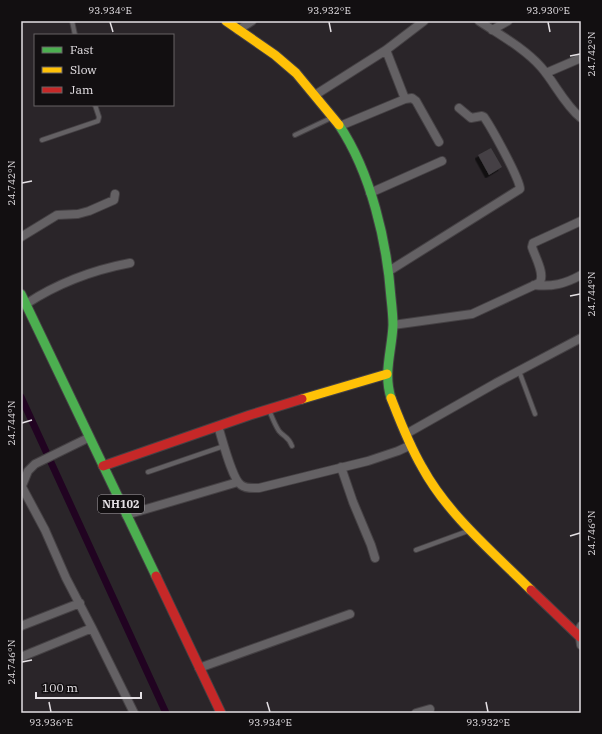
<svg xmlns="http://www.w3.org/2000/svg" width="602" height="734" font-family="'IBM Plex Serif',serif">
<defs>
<filter id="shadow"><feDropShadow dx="-3.5" dy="3.5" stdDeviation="0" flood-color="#0009"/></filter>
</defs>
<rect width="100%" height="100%" fill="#2a2529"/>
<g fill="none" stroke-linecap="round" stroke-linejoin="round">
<!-- canal -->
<path stroke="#210321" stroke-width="7" d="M21,397L166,713"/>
</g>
<!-- building -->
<path fill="#444144" filter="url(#shadow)" d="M491,148L502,167L489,175L478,155Z"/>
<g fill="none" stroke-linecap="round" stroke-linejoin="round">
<!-- lane casing -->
<g stroke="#454144" stroke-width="6">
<path id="lane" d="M72,21L75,35
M295,135L331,118
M42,140L98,121L99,117L95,105
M519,371L535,414
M269,410C272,417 275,425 279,431C285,438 288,436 292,446
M148,472L224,446
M416,550L468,531"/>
</g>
<!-- street casing -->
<g stroke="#454144" stroke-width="10">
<path id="street" d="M479,21C500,35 524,48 541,67C555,83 564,104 581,118
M238,30L252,21
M492,30L508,21
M546,73L581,58
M315,95L386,50L424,21
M405,99L412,98L416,101L439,142
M340,126L405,99L386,50
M370,193L442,161
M21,237L57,215L78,214L89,211L114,200L115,194
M389,271L520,189C520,179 491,127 484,117L482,116L471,118L459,108
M534,285C552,287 565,284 581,275
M26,304C58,283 93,270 130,263
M393,325L472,314L539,283C546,275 535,257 532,247L533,243L581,221
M218,426C222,438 232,479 241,485C246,489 253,488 259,488L368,461L398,451L411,445
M406,434L496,383L581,338
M341,467L353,502L371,545L375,558
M22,487L45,530L66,578L92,628L134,713
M21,488L28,471L35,464L88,438
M126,515L238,482
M21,626L80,603
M581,626L579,630L581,645
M21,657L92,628
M199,668L350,614
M416,713L430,709"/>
</g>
<!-- fast casing -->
<g stroke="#454144" stroke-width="11">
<path id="fast" d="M339,125C371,173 387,242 391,298C392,307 393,316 393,325C392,350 383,373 391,398
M21,294L156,576"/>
</g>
<!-- slow casing -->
<g stroke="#454144" stroke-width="11">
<path id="slow" d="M226,21L275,55L296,73L339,125
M391,398C400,421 409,445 422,467C448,515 493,552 531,590
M302,399L387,374"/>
</g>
<!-- jam casing -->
<g stroke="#454144" stroke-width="11">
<path id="jam" d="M103,466L250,415L302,399
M156,576L221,713
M531,590L580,637"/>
</g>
<!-- lane -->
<use href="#lane" stroke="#646164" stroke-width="4"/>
<!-- street -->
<use href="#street" stroke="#646164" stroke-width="8"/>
<!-- fast -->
<use href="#fast" stroke="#4caf50" stroke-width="9"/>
<!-- slow -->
<use href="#slow" stroke="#ffc107" stroke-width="9"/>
<!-- jam -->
<use href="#jam" stroke="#c62828" stroke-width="9"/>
</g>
<!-- ticks -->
<path fill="none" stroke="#e4e0e4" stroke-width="1.5" d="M110,22L113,32M329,22L331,32M548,22L550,32M570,56L580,54M22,183L32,181M570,296L580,294M22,423L32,420M570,536L580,533M22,662L32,660M49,702L51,712M267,702L270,712M486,702L488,712"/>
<g text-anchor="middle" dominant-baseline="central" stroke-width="4" stroke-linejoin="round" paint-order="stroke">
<!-- shield labels -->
<rect fill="#120f11" stroke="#a5a1a5" stroke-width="1" x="98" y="495" width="46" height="18" rx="3"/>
<g font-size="11" font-weight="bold" fill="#e4e0e4">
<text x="121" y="504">NH102</text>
</g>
</g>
<!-- border -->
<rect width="602" height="734" fill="none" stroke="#120f11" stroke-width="44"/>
<!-- legend -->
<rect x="34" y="34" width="140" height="72" fill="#120f11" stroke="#666365"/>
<rect x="42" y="47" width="20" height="6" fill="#4caf50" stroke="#666365"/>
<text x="70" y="54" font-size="12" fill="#e4e0e4">Fast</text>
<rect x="42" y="67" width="20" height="6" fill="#ffc107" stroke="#666365"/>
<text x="70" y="74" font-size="12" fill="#e4e0e4">Slow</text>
<rect x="42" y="87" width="20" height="6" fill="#c62828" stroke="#666365"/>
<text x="70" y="94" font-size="12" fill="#e4e0e4">Jam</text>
<!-- scale -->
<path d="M36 692v6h105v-6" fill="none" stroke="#e4e0e4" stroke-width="2"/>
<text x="42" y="692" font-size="12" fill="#e4e0e4" stroke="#120f11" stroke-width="3" paint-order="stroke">100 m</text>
<rect x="22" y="22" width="558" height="690" fill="none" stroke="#e4e0e4" stroke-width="1.5"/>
<g font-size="10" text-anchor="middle" fill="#e4e0e4">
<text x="110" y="14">93.934°E</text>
<text x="329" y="14">93.932°E</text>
<text x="548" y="14">93.930°E</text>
<text transform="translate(591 54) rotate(-90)" y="4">24.742°N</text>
<text transform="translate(11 183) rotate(-90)" y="4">24.742°N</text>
<text transform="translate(591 294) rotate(-90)" y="4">24.744°N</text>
<text transform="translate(11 423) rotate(-90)" y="4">24.744°N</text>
<text transform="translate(591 533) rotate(-90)" y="4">24.746°N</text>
<text transform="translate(11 662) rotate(-90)" y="4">24.746°N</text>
<text x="51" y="726">93.936°E</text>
<text x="270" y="726">93.934°E</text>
<text x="488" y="726">93.932°E</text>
</g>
</svg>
